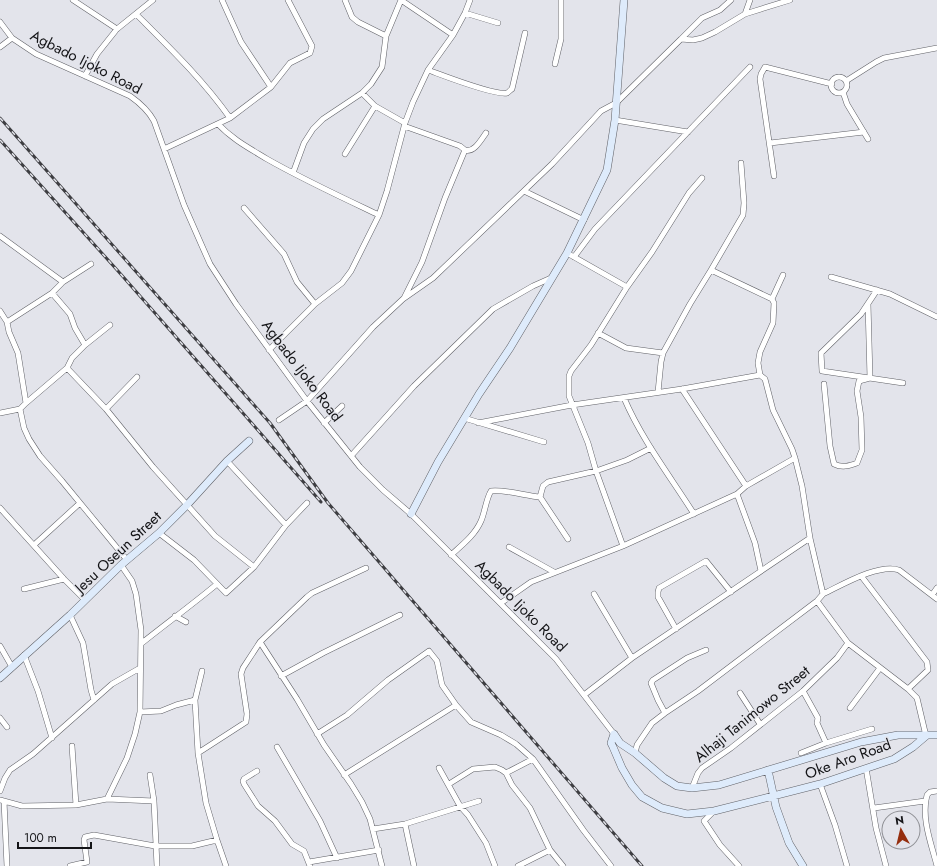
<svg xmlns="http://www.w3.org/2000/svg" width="937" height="866" font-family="Jost,sans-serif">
<rect width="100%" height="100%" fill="#e3e4eb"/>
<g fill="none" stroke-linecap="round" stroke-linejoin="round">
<!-- minor casing -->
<g stroke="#606167" stroke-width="6">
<path id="minor" d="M73,0L117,29
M222,0L241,42L271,87
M345,0L352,17L358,22L386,36
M401,0L453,35
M465,13L498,23
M745,14L790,0
M137,15C170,48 203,80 230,118
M0,22L12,38L36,54L130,96C140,103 148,110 154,121L184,205L202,246L210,264L236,304L307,401L360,467L383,490L411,514L556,659L614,734
M681,39L702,18L720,10L731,0
M0,47L12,38
M555,64L561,39V0
M428,70C442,75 495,96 507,93C509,92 510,90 512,89L525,33
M85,76L97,54L117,29L153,0
M831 85a8 8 0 1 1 16 0a8 8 0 1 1-16 0Z
M846,81L876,62L884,58L937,48
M843,92L847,104L868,139
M362,93L375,106L405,123
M615,120L688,132
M218,124C232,139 249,148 267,159C304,180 341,197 379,215
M404,126L460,146L465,150
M770,143L864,132
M164,149L230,118L271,87L290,63L310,53L312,46L288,0
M345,154L375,106
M293,173L304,143L313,129L323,119L362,93L371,84L382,67L386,36L401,0
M774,176L760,79L761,74L765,67L832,84
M524,191L584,220
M244,208L284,254L297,282L315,304
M0,236L63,282
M567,253L627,287
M574,257L595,229L750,67
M711,270L772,299
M783,275L772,299L774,303L773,323L760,352L758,363L760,375L765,379L773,410L792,449L795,458L802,486L810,538L823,594
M831,277L890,294L937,317
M877,290L861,314L821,353L822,371L903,383
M52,293L70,314L75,328L85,345
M404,298L422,262L445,198L465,150C474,153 481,140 486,133
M0,311L7,322
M598,333L626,348L663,353
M269,350L315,304L342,283L351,271L379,215L387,191L405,123L413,102L428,70L453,35L465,13L470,0
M67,368L106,409L153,467L215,536L254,567
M824,384L830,446L834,464C842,468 849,466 857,463L862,450L861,417L857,391L859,381L870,378L868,304
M682,389L746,486
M658,392L661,362L663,353L690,304L711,270L743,215L744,203L741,163
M624,398C642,440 670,476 694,514
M26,403L18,353L9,332L7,322L52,293L63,282L91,264
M20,409L24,428L29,439L40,456L62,481L127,560
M106,409L137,377
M0,413L20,409L26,403L67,368L72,358L85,345L110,325
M464,418L544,442
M279,420L307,401L373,327L403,299L433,278L552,164L601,111L616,103L681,39L693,40L702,38L715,32L745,14L750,0
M324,423L342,406
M478,423L572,405L682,389L760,375
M351,456L414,386L493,309L533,286L551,278
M227,461L286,525
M737,494L755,543L761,571
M540,497L543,486L548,482L596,471L627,460L651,448
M0,508L64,579L85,600
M159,533L194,560L226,593L254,567L286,525L307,503
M34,545L80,503
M623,546L596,471L588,443L569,396V376L571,371L591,345L627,287L652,252L689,193L702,178
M509,547L554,572
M451,555C462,545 475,535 481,521C485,512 486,499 491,491C503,489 527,496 540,497L568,539
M862,577L927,662L928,670L908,689
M24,589L64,579
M594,594L632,658
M932,595L937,588
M817,601L848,643L908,689L917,698L926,736
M501,603L531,582L623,546L737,494L746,486L795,458
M70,615L83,643L91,690L94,700
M175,616L186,622
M676,629L658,597V592L659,588L706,561L731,592
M260,642L297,699L324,745L351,784L362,802L370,819L382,866
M142,643C167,623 193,604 217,584
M0,646L12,667
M24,655L38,691L52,738
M202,671L195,700L198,753L206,803L217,840L226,866
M281,676L323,653L400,615
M740,693L760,724
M584,695L632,658L810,538
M850,708L880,668
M140,712L161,711L176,705L195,700
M665,713L658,700L651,683L653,680L687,658L706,650
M0,718L7,727
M317,734L347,715L388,680L429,651L437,661L442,685L456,705L471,722L501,735L516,744L533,759
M826,743L872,729
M72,746L76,805
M277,747L320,821L337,858
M198,753L246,722L247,714L241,674L243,668L260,642L307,597L312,593L366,568
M635,753L637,745L652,723L665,713L698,691L817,601L823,594C842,585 879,563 899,570L937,599
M801,753L826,743L817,723L818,718L803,691
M439,768L460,806L468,815L486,843L495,866
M866,768L876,828L886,866
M257,771L244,779L243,781L244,784L258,806L275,821L292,844L304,851L310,866
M506,773L533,759L584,831L611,866
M150,775L154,801L157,866
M344,775L456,705
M449,784L473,769L495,767L502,770L506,773L512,785L530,808L550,850L563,866
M820,784L835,825L847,866
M692,788L698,773L702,768L731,748L803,691L837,658L848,643
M0,791L5,778L10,770L33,754L112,684L140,668
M937,791L930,792L927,795C921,818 931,843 937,866
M107,799L127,758L135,734L140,712L141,630L136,594L132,581L121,565
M0,800L22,806L76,805L107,799L154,801
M4,801L7,866
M874,808L925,801
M714,811L704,821L720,845L739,866
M405,824L414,866
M373,829L405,824L479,801
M309,862L379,850
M70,866L87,862L84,840L85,837L94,835L155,846H192L217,840
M518,866L550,850"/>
</g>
<!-- secondary casing -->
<g stroke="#606167" stroke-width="8">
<path id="secondary" d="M411,514L438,462L479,394L510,348L567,253L607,170L615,120L624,0
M0,678L70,615L121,565L159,533L187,505L227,461L249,441
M614,734L611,743L613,747L622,768L632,785L642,797L662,808L687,814L714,811L820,784L894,759L913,747L926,736
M614,734L620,743L635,753L664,778L677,786L692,788L719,785L861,742L898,735H937
M768,770L776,807L789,843L803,866"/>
</g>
<!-- minor -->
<use href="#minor" stroke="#fff" stroke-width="5"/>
<!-- secondary -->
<use href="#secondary" stroke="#deebfb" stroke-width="7"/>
<!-- rail casing -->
<g stroke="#3e3e42" stroke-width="3">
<path id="rail" d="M0,118L270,423L328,503L642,866
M0,140L118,271L321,502"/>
</g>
<!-- rail -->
<use href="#rail" stroke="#e3e4eb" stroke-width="1.5" stroke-dasharray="4.5" stroke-linecap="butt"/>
</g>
<g text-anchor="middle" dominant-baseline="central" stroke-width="3" stroke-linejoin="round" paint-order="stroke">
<!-- street labels -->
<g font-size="15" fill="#141417" stroke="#e3e4eb">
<text transform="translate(86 62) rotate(27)">Agbado Ijoko Road</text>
<text transform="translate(302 371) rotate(53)">Agbado Ijoko Road</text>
<text transform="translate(118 552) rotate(-43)">Jesu Oseun Street</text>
<text transform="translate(521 606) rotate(45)">Agbado Ijoko Road</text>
<text transform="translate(752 714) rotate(-39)">Alhaji Tanimowo Street</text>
<text transform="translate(848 759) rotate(-20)">Oke Aro Road</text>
</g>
</g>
<!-- north arrow -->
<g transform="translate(901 830) rotate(352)"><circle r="19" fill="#e3e4eb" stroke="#909196"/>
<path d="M0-3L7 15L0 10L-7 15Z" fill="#952e0e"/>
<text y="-6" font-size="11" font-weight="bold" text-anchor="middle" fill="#141417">N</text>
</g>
<!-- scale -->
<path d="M18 842v6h73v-6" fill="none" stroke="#141417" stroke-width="2"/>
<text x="24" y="842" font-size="12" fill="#141417" stroke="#e3e4eb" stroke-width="3" paint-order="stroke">100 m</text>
</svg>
